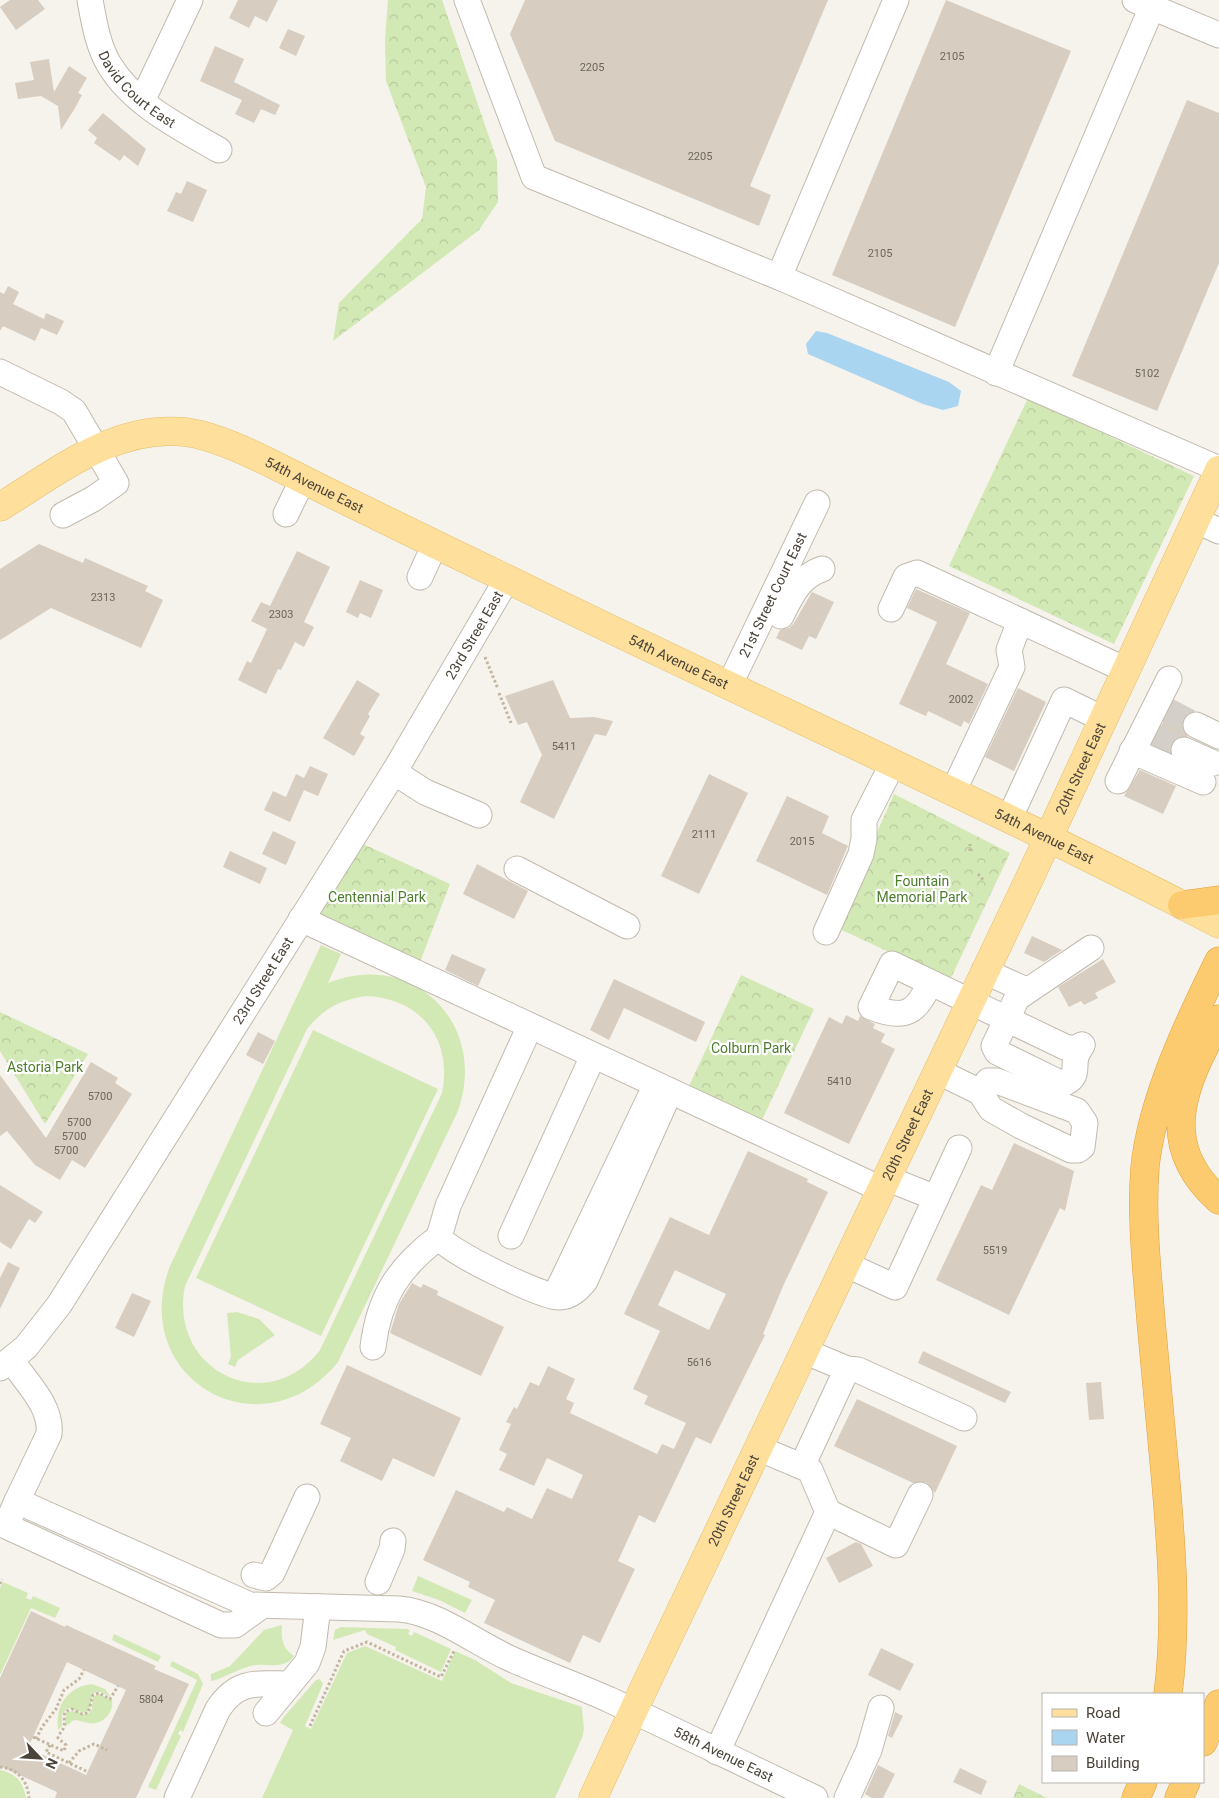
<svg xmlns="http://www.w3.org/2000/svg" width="1219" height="1798" font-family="Roboto,sans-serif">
<defs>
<pattern id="forest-crowns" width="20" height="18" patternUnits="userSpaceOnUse" patternTransform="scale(1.25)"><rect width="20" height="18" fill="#d3e9b5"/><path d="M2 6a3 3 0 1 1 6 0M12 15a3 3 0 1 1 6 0" fill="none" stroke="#b7c99c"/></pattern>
</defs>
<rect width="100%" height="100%" fill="#f6f2ec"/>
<!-- grass -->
<path fill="#d3e9b5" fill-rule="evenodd" d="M321,945L341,954L328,983C415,948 490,1027 457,1113L338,1362C262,1456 127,1379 170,1266ZM367,996C421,999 453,1039 442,1093L320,1350C267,1419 168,1371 185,1286L307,1029C323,1009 341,999 367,996Z
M313,1030L438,1089L321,1336L196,1278Z
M237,1312L259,1319L275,1335L238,1360L235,1367L228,1364L231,1357L227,1313Z
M418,1576L472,1600L465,1613L439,1600L412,1591Z
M3,1582L28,1593L26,1598L31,1600L33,1596L60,1608L55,1618L31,1608L0,1675V1588Z
M282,1625C281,1639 282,1648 294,1656C284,1671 266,1662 251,1666C240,1668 217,1681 211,1681V1674L230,1666L264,1630Z
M341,1627L407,1629L410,1630L408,1634L412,1636L414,1632L451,1649L441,1672L395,1650L396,1647L367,1634L365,1630L333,1640L335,1630Z
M114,1634L161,1656L158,1662L112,1640Z
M365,1646L442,1681L455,1651L475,1660L511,1683L582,1707C582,1719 586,1727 582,1738L555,1798H262L293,1730L280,1723L283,1718L316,1680L320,1679L323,1684L305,1726L311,1729L347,1653Z
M172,1661L198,1674L203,1684L183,1732L180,1730L178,1734L181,1736L156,1790L148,1787L197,1680L170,1666Z
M92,1684L105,1689L111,1697L101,1692L93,1693L90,1707L85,1713L68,1708L62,1714V1726L58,1730C55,1706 67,1687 92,1684Z
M99,1694L112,1700C114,1712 103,1725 90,1723C84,1723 80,1720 74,1720L65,1727L66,1712L75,1711L87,1715L92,1709L93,1697Z
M0,1770C17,1774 23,1782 26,1798H0Z"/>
<!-- forest -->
<path fill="url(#forest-crowns)" d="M388,0H442L497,160L498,202L479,230L333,341L339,303L422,219L426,187L386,81L385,39Z
M1028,398L1194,476L1114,644L949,566Z
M894,794L1010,853L950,980L835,927Z
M363,844L450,884L420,962L312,913Z
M741,975L814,1009L762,1120L689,1086Z
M0,1012L88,1054L45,1124L0,1051Z
M1019,1784L1047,1798H1013Z"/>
<!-- water -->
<path fill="#a9d5f1" d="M816,331L827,333L949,382L961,391L958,406L943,410L923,404L808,354L806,344Z"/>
<!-- building -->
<path fill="#d7cec1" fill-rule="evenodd" d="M10,0H38L45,9L16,30L0,7Z
M238,0H278L267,22L255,16L249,28L229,18Z
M525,0H828L750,186L771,195L759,226L555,141L510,34Z
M946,0L1071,51L955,327L832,275Z
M288,29L305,36L296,56L279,48Z
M215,46L244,59L234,82L280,105L275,115L261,109L254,123L235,114L242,100L200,81Z
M49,59L54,92L69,66L87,78L78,93L82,95L75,108L61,130L58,106L41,96L18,99L15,83L34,80L30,62Z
M1187,100L1219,113V263L1157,411L1072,376Z
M103,113L146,149L138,166L124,155L120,161L94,143L97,138L88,130Z
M187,181L207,190L193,222L167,211L176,192L181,194Z
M8,286L19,292L13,304L44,319L46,313L64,321L57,335L41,328L35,341L3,326L0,331V292L4,294Z
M39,544L83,563L85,558L148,586L145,591L163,600L141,648L51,608L0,640V569Z
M297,551L330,567L304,622L314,627L304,647L295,642L281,670L278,669L266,694L238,680L247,661L251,663L267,629L251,621L261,602L270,606Z
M360,580L383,590L371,618L360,613L358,618L346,612Z
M916,589L970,613L946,664L988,684L969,724L964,721L961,727L928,711L926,716L899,704L937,622L907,608Z
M812,592L834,602L816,639L809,636L802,650L776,638L780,630L789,628L794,623Z
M357,680L380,694L368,714L370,716L360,734L365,737L354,756L323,738Z
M553,680L570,718L594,717L613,721L606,736L595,734L554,819L520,802L542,755L527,722L518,725L505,696Z
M1018,688L1046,702L1014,771L985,757Z
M1174,701L1194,711L1188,713L1183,719L1182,727L1188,737L1175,739L1171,745L1170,752L1152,744Z
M310,766L328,774L318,796L304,790L290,822L264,810L273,791L286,797L296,774L304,778Z
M1140,770L1176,786L1163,814L1124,796Z
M709,774L748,793L699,894L661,876Z
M787,796L829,816L822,833L848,846L827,895L756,861Z
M273,831L296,842L286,865L262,854Z
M230,851L267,868L260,884L223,867Z
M477,864L528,891L514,919L463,894Z
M1032,936L1062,950L1044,962L1024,953Z
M452,954L486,969L478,986L445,970Z
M1103,959L1116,982L1095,993L1098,998L1084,1005L1081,1001L1069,1007L1058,987Z
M614,979L705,1022L696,1042L624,1008L609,1040L590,1030Z
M846,1015L858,1021L860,1016L875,1024L873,1028L885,1034L881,1042L895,1049L849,1144L784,1113L829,1017L842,1024Z
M258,1032L275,1041L263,1064L246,1055Z
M91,1062L118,1078L115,1083L132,1094L85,1168L72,1160L60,1180L35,1165L7,1131L0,1136V1075L46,1138Z
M1014,1143L1074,1171L1065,1211L1060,1208L1009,1315L936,1280L981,1185L992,1190Z
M748,1151L808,1179L807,1182L828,1192L784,1284L763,1334L765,1335L711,1444L696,1437L655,1523L639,1515L618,1561L635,1569L600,1643L583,1635L570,1663L484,1623L495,1600L468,1587L470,1582L423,1560L456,1490L504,1512L507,1507L532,1519L547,1488L572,1499L583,1475L547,1458L534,1486L499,1470L507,1454L499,1450L511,1424L506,1422L514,1407L517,1409L530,1382L539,1386L548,1366L575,1379L566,1399L574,1403L570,1413L657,1454L662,1444L674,1449L686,1423L644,1404L648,1396L633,1389L660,1331L624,1314L670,1217L709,1235ZM675,1270L726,1294L709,1330L658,1305Z
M0,1185L43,1212L35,1223L29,1219L11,1249L0,1242Z
M8,1262L20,1268L0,1309V1278Z
M412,1283L421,1288L423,1284L438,1291L437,1295L504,1327L481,1376L390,1333L399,1304Z
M132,1293L151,1301L134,1337L115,1328Z
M923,1351L1011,1392L1005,1403L918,1363Z
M347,1365L461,1418L434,1477L393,1458L382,1481L340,1461L351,1438L320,1424Z
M1101,1382L1104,1419L1089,1420L1086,1383Z
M857,1399L957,1446L935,1493L926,1482L913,1483L834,1446Z
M856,1542L861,1544L873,1566L839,1583L826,1558Z
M31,1611L65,1627L66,1625L156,1666L154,1669L189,1684L136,1798H55L57,1792L0,1766V1678ZM67,1662L126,1690L86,1775L28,1748Z
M881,1648L914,1664L900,1691L868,1675Z
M895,1712L903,1716L892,1738L888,1736Z
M878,1765L895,1774L883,1798H872L865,1794Z
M960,1768L987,1781L981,1795L953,1782Z"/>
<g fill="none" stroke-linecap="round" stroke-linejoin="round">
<!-- minor-tunnel -->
<path stroke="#d4cfc8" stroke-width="25" stroke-dasharray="25 12" stroke-linecap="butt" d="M1167,710L1196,725
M1154,736L1184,750"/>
<!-- minor casing -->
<g stroke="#c1baae" stroke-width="27">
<g id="minor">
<path id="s1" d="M90,0C94,22 98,47 110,66C134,105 181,128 219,150"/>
<path d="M467,0L534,177L779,277L1219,469"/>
<path d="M1135,0L1219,35"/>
<path d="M142,101L190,0"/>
<path d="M779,277L896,0"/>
<path d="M0,372L61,402L74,411L116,483L93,499L63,515"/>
<path d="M996,373L1152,7"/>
<path d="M286,514L303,479"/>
<path d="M1196,520L1219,531"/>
<path d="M420,577L435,544"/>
<path d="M891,609L906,577L917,573L1126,670"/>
<path d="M781,616C791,596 799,577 822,569"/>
<path id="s2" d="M729,686L817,503"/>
<path d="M1196,725L1219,736"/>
<path d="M1184,750L1213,763"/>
<path d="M1132,751L1203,782"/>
<path d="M394,772L425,792L479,815"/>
<path d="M1118,781L1169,679"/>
<path d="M953,792L1012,667L1009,650L1020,621"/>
<path d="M1009,819L1064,700L1103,719"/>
<path d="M517,869L627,926"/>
<path d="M301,919L881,1189"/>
<path d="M826,932L861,854L864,839V820L893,763"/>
<path d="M984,971L1026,990"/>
<path d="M930,982C917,1014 904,1020 871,1007L892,964L1065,1047L1074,1049L1082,1045"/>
<path d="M530,1026L448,1206L439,1237C446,1251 542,1297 559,1297C571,1297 578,1289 585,1281L670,1091"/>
<path d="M1082,1045C1080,1049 1077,1053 1076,1057C1073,1068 1079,1076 1065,1083L1056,1081L997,1052L994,1046L1017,998L1091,948"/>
<path d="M937,1071L980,1092L991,1109L1021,1126L1071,1150H1078L1082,1147L1085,1123L1077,1111L997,1081H988L980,1092"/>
<path d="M886,1178L936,1198L959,1148"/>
<path d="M511,1236L593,1056"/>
<path d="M845,1264L895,1287L936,1198"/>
<path d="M555,1296L652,1093"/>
<path d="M373,1347C379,1297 399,1267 439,1237"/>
<path d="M804,1351L847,1369L858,1370L964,1418"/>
<path id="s3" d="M11,1360C26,1382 52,1406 49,1434L17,1501L250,1605L399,1609C437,1612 474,1642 509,1658C542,1673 577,1685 610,1700C679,1732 747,1766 815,1798"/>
<path id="s4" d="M0,1368L26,1347L59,1305L394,772L507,579"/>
<path d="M758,1448L810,1470L828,1512L896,1545L920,1495"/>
<path d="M802,1466L847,1369"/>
<path d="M17,1501L6,1526L221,1625H235L260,1607"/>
<path d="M254,1575L266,1578L272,1573L307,1497"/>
<path d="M378,1582L392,1549L393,1541"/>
<path d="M266,1713L307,1663L313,1647L318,1607"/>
<path d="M717,1752L828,1512"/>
<path d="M177,1798L218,1709C238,1679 257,1684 290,1684"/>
<path d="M847,1798L869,1750L881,1708"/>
</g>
</g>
<!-- major casing -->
<g stroke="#e4be6b" stroke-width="29">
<g id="major">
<path id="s5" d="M0,507C56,473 115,424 185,432C225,437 279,468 316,486C377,516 438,546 499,575C738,693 983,801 1219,924"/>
<path id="s6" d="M593,1798L644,1688L1032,873L1219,470"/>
</g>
</g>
<!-- highway casing -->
<g stroke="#dea03d" stroke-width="29">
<path id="highway" d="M1182,905L1219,900
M1219,1019C1185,1082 1154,1142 1219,1200
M1168,1694C1177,1623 1172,1555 1166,1483C1161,1429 1156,1375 1151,1321C1147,1270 1141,1218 1145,1167C1152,1099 1189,1022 1219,961
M1203,1742L1219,1704
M1136,1798L1143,1782
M1179,1798L1186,1782"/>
</g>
<!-- path -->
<path stroke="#c3b69f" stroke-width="3" stroke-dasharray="2.5 2.5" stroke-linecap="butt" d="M485,657L498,689
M499,693L511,723
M970,851V844
M978,874L984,881
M0,1584L2,1579
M310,1726L344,1651L367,1642L441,1677L454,1651
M33,1737L64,1751L66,1745L58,1738C59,1733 63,1731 64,1726C66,1718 60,1712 72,1709L82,1714L88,1713L93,1695L99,1693L110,1699L118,1686
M36,1739L42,1727L56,1709L64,1690L79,1679L84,1670
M50,1745L46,1752L88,1772
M69,1763L79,1751L94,1744L107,1750
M0,1767C17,1768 28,1781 29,1798"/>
<!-- minor -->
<use href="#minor" stroke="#fff" stroke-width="25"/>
<!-- major -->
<use href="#major" stroke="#fee09c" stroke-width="28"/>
<!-- highway -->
<use href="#highway" stroke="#fdcb6f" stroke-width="28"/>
</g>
<g text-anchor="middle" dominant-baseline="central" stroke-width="4.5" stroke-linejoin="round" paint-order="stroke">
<!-- number labels -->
<g font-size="11" fill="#6d665b">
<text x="952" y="56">2105</text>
<text x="592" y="67">2205</text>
<text x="700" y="156">2205</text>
<text x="880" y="253">2105</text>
<text x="1147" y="373">5102</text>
<text x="103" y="597">2313</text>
<text x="281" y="614">2303</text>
<text x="961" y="699">2002</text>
<text x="564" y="746">5411</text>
<text x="704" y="834">2111</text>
<text x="802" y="841">2015</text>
<text x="839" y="1081">5410</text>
<text x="100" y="1096">5700</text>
<text x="79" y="1122">5700</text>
<text x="74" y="1136">5700</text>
<text x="66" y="1150">5700</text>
<text x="995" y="1250">5519</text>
<text x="699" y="1362">5616</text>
<text x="151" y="1699">5804</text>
</g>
<!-- street labels -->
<g font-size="14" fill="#4a4339" stroke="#fff">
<text stroke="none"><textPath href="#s1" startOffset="105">David Court East</textPath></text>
<text stroke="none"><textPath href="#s5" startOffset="344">54th Avenue East</textPath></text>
<text stroke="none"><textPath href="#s2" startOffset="101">21st Street Court East</textPath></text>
<text stroke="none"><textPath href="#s4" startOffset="875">23rd Street East</textPath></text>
<text stroke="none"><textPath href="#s5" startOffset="749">54th Avenue East</textPath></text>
<text stroke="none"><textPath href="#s6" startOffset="1139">20th Street East</textPath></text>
<text stroke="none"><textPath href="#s5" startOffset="1154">54th Avenue East</textPath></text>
<text stroke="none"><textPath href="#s4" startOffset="470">23rd Street East</textPath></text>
<text stroke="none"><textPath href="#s6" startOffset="734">20th Street East</textPath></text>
<text stroke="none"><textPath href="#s6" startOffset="329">20th Street East</textPath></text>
<text stroke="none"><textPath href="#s3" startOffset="920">58th Avenue East</textPath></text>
</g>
<!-- park labels -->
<g font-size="14" fill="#4c7d2b" stroke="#fff">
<text x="922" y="881">Fountain<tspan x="922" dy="16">Memorial Park</tspan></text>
<text x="377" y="897">Centennial Park</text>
<text x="751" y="1048">Colburn Park</text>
<text x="45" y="1067">Astoria Park</text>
</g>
</g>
<!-- legend -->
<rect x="1042" y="1693" width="162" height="90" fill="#ffffff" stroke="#b7b4b0"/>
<rect x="1052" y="1709" width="25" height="8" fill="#fee09c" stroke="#b7b4b0"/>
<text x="1086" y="1718" font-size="15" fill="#4a4339">Road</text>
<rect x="1052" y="1730" width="25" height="15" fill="#a9d5f1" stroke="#b7b4b0"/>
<text x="1086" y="1743" font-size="15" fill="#4a4339">Water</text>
<rect x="1052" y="1756" width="25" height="15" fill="#d7cec1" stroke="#b7b4b0"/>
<text x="1086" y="1768" font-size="15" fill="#4a4339">Building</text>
<!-- north arrow -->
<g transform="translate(40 1758) rotate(115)" stroke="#ffffff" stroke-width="4" paint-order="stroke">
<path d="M0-4L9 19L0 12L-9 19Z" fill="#4a4339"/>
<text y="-8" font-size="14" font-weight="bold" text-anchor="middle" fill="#4a4339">N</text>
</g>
</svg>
